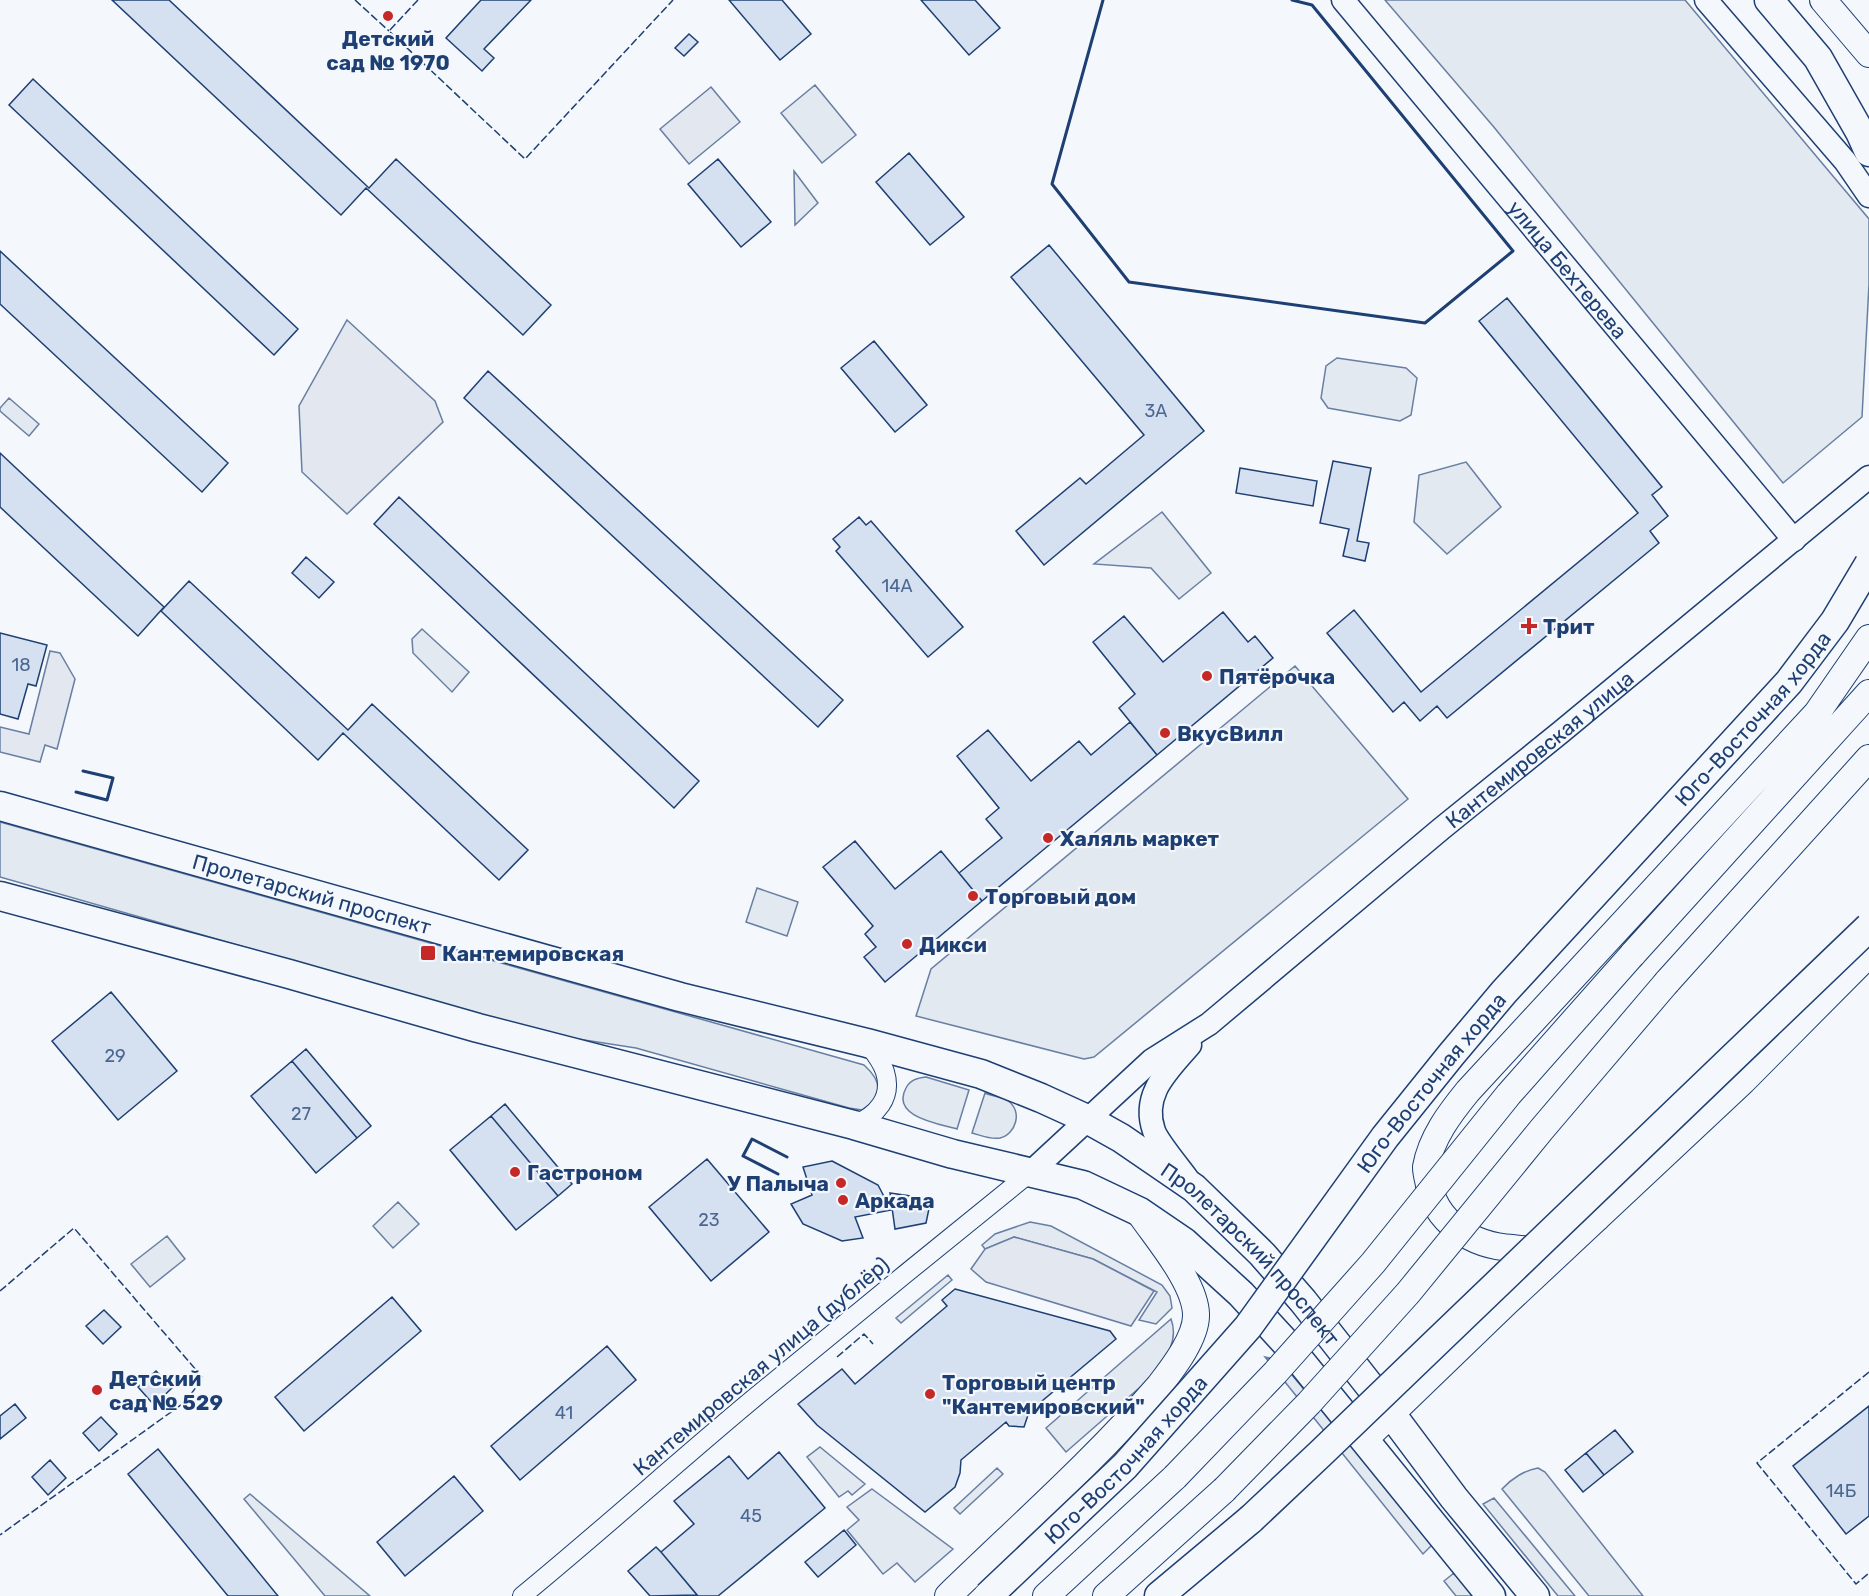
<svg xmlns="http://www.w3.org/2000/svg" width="1869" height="1596" font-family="Rubik,sans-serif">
<rect width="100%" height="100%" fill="#f4f7fb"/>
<!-- green -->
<path fill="#e3e9f0" stroke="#687fa3" stroke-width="1.5" d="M1385,0H1685L1869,219V284L1862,417L1783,483L1493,126Z
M815,85L856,135L822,163L781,113Z
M794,171L818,203L795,225Z
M1337,358L1406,368L1417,378L1411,415L1400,421L1328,408L1321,398L1326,366Z
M9,398L39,424L29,436L0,411V408Z
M1466,462L1501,507L1447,554L1414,522L1419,475Z
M1162,512L1211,573L1179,599L1151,568L1094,564Z
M422,629L469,672L452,692L413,653L412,639Z
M1295,666L1408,799L1094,1057L1084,1059L1076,1057L916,1016L931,969Z
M0,822L864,1065C874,1074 884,1087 874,1100C872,1104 865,1107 862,1110L849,1108L636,1048L552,1035L0,877Z
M757,888L798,902L787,936L746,922Z
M926,1077L969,1090L957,1129C940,1124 890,1117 906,1088C910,1080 917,1078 926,1077Z
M985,1093C992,1096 1002,1097 1008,1101C1023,1111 1016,1134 1000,1138C991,1140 980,1135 972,1133Z
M398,1202L419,1224L393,1248L373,1226Z
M1030,1222L1051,1226L1162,1285L1170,1296L1172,1308L1156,1324L1139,1320L1157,1292L1093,1259L1014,1237L985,1249L982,1245L995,1234Z
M167,1236L185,1259L150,1287L131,1264Z
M948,1275L952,1280L901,1323L896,1318Z
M1171,1319C1179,1340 1166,1359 1154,1375L1066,1452L1046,1428Z
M1265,1357L1278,1360L1287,1369L1433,1544L1423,1554Z
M820,1447L865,1484L852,1495L848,1491L839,1497L807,1457Z
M997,1468L1003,1474L960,1514L954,1508Z
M1538,1468L1545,1472L1643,1596H1589L1502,1489C1511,1479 1525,1470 1538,1468Z
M872,1489L953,1549L915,1582L897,1563L883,1574L847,1530L859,1520L847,1507Z
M250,1494L370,1596H325L244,1499Z
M1494,1498L1575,1596H1558L1483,1504Z
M1454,1573L1473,1596H1456L1444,1581Z"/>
<!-- parking -->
<path fill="#e3e8f0" stroke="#687fa3" stroke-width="1.5" d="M711,87L740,122L689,164L660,129Z
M347,320L435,401L443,422L347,514L302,472L299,406Z
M50,651L60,653L75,679L57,749L45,745L40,762L0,752V727L29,734Z
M1014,1237L1093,1259L1154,1291L1131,1326L986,1282L971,1269L985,1249Z"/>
<!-- building -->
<path fill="#d5e0f0" stroke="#1d3f73" stroke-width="1.5" d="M112,0H169L369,188L396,159L551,305L523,335L366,188L341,215Z
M481,0H531L484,49L494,58L482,71L446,38Z
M729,0H782L811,34L780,60Z
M921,0H975L1000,28L969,55Z
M689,34L698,42L684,56L675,48Z
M33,79L298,329L274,355L9,105Z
M909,153L964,217L930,245L876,182Z
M718,159L771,222L741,247L688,184Z
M1049,245L1204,431L1044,565L1016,531L1080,478L1086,484L1144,435L1011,277Z
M0,251L228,463L202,492L0,304Z
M1507,298L1662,487L1652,495L1668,516L1650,531L1659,543L1447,718L1437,706L1420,721L1404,702L1393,712L1327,633L1354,610L1421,692L1638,513L1479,321Z
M874,341L927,405L895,432L841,368Z
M488,371L843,700L818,727L464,398Z
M0,453L164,607L138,636L0,507Z
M1333,461L1371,468L1357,541L1369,543L1365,561L1343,556L1349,529L1320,523Z
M1240,468L1317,481L1313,506L1236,493Z
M399,497L699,781L674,808L374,524Z
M859,517L866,525L871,521L963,627L928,657L836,551L840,547L833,539Z
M306,557L334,582L319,598L292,573Z
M189,581L348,730L372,704L528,850L499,880L343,733L318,760L161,611Z
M1223,612L1248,642L1255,636L1273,658L1157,755L1119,708L1135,694L1093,642L1124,616L1163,662Z
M0,633L47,645L36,686L28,684L18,719L0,714Z
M1130,722L1157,755L982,901L959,873L1002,838L986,819L999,808L957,756L988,730L1031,781L1079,741L1091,755Z
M855,841L895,889L941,851L982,901L885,982L864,957L876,947L865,934L873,926L823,867Z
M111,992L177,1071L118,1120L52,1041Z
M306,1049L371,1126L357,1138L292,1061Z
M292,1061L357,1138L316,1173L251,1096Z
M505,1104L572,1184L558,1196L491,1116Z
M491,1116L558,1196L516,1230L450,1150Z
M707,1159L769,1232L711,1281L649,1207Z
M832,1161L878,1185L891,1210L855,1217L863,1238L842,1241L803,1224L791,1204L812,1195L803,1167Z
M890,1193L931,1199L926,1223L895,1229Z
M955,1289L1110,1331L1116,1339L1029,1412L1024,1427L1009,1426L1006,1422L961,1460L960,1473L955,1487L925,1512L817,1425L798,1404L842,1369L855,1384L947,1306L942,1300Z
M392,1297L421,1331L304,1431L275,1397Z
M104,1310L121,1327L103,1344L86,1326Z
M607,1346L636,1380L520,1480L491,1446Z
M156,1371L172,1388L154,1405L138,1387Z
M15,1404L26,1418L0,1439V1416Z
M1869,1406V1516L1846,1534L1793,1466Z
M101,1417L117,1434L99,1451L83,1433Z
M1615,1430L1633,1452L1604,1475L1586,1453Z
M158,1449L189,1487L278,1596H228L128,1474Z
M779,1452L825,1508L718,1596H698L661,1552L694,1524L674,1501L729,1456L748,1479Z
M1586,1453L1604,1475L1583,1492L1565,1470Z
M50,1460L66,1478L48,1495L32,1477Z
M454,1476L483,1511L405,1576L377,1542Z
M844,1530L856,1545L818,1577L805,1562Z
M656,1547L661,1552L697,1595L650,1596L628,1571Z"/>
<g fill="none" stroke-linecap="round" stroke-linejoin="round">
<!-- minor casing -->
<g stroke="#1d3f73" stroke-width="20">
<path id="minor" d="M854,1125C876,1116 893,1098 885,1072C882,1062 874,1052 867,1043
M522,1596C600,1532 675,1464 753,1399C845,1323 938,1247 1031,1172"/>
</g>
<!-- tertiary casing -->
<g stroke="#1d3f73" stroke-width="25">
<g id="tertiary">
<path id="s1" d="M1343,0L1794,540"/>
<path d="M1706,0L1845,161L1869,196"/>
<path id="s2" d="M1031,1172L1152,1060L1209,1024L1441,829L1561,732L1869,477"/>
<path d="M1187,1178C1179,1167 1158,1142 1154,1131C1141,1094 1168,1071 1190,1045"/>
</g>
</g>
<!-- secondary casing -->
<g stroke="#1d3f73" stroke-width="28">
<path id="secondary" d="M1823,0L1869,54
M1632,955L1869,693
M1667,982L1869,758
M1597,1218C1576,1232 1556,1244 1531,1249C1525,1250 1519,1249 1513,1248C1473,1246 1434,1223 1428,1180C1427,1176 1426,1171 1426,1167C1431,1138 1450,1113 1468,1091L1817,713L1869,638
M1364,1440L1506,1303L1743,1081L1869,954
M948,1596C1019,1527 1094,1461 1159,1386C1173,1368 1197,1337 1196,1314C1195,1283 1159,1241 1141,1215
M1046,1596L1175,1477
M1106,1596L1224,1490"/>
</g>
<!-- primary casing -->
<g stroke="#1d3f73" stroke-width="31">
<g id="primary">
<path d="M1769,0L1818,58L1860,132L1869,152"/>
<path id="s3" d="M0,806L680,997L867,1043L981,1074L1041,1098L1087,1119L1121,1138L1194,1188L1262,1254L1303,1301L1380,1399L1454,1498L1535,1596"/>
<path d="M0,896L289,974L478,1028L854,1125L953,1154L1083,1185L1140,1212L1184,1242L1241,1294L1285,1342L1491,1596"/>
<path d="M1159,1596L1251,1519"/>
</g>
</g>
<!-- minor -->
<use href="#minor" stroke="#f4f7fb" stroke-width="18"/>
<!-- tertiary -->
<use href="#tertiary" stroke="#f4f7fb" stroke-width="22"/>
<!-- secondary -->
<use href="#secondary" stroke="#f4f7fb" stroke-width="26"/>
<!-- primary -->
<use href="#primary" stroke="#f4f7fb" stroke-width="28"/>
<!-- secondary-bridge casing -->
<g stroke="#1d3f73" stroke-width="28" stroke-linecap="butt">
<path id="secondary-bridge" d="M1175,1477L1275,1373L1373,1263L1509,1094L1632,955
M1224,1490L1309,1403L1408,1293L1542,1129L1667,982"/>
</g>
<!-- primary-bridge casing -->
<g stroke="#1d3f73" stroke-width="31" stroke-linecap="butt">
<g id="primary-bridge">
<path d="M1251,1519L1320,1454L1869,927"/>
<path id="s4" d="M988,1596L1125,1466L1248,1327L1385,1137L1451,1055L1504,992L1789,682L1835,621L1869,564"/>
</g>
</g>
<!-- secondary-bridge -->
<use href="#secondary-bridge" stroke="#f4f7fb" stroke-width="26"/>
<!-- primary-bridge -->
<use href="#primary-bridge" stroke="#f4f7fb" stroke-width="28"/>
<!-- fence -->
<path stroke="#1d3f73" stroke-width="1.5" stroke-dasharray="8 3" stroke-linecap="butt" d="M355,0L389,31
M418,0L389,31L525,159L673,0
M0,1291L74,1228L203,1378L185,1402L0,1535
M837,1357L864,1334L873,1344
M1869,1372L1757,1463L1856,1584L1869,1573"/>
<!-- wall -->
<path stroke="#1d3f73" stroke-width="3" d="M1103,0L1052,184L1129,282L1425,323L1513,251L1312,5L1292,0
M76,792L107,800L113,778L83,771
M778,1174L743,1156L752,1139L787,1157"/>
</g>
<!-- markers -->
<g fill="#c62828" stroke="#f4f7fb" stroke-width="2">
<circle cx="388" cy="16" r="6"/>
<path d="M1526 617h6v6h6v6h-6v6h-6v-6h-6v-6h6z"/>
<circle cx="1207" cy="676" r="6"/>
<circle cx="1165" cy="733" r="6"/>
<circle cx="1048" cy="838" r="6"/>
<circle cx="973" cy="896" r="6"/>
<circle cx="907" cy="944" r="6"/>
<rect x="420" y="945" width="16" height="16" rx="3"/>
<circle cx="515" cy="1172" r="6"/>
<circle cx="841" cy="1183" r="6"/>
<circle cx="843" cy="1200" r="6"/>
<circle cx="97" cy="1390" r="6"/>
<circle cx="930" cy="1394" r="6"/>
</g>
<g text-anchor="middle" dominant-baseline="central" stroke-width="4.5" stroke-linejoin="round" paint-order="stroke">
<!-- number labels -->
<g font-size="18" fill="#4b6792">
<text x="1156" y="411">3А</text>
<text x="897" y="586">14А</text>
<text x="21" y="665">18</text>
<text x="115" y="1056">29</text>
<text x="301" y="1114">27</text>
<text x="709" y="1220">23</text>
<text x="564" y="1413">41</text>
<text x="1841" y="1491">14Б</text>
<text x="751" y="1516">45</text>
</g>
<!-- poi labels -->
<g font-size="21" font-weight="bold" fill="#1d3f73" stroke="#f4f7fb" text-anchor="start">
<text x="388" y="38" text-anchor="middle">Детский<tspan x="388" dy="24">сад № 1970</tspan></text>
<text x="1543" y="626">Трит</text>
<text x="1219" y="676">Пятёрочка</text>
<text x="1177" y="733">ВкусВилл</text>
<text x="1060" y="838">Халяль маркет</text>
<text x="985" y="896">Торговый дом</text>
<text x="919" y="944">Дикси</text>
<text x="442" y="953">Кантемировская</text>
<text x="527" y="1172">Гастроном</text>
<text x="829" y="1183" text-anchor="end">У Палыча</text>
<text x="855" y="1200">Аркада</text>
<text x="109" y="1378">Детский<tspan x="109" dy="24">сад № 529</tspan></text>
<text x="942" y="1382">Торговый центр<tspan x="942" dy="24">"Кантемировский"</tspan></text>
</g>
<!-- street labels -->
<g font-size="21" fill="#1d3f73" stroke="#f4f7fb">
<text stroke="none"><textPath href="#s1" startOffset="351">улица Бехтерева</textPath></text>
<text stroke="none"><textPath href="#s4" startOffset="1166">Юго-Восточная хорда</textPath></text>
<text stroke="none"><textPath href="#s2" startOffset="662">Кантемировская улица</textPath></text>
<text stroke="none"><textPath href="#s3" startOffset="324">Пролетарский проспект</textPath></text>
<text stroke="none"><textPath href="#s4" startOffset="680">Юго-Восточная хорда</textPath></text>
<text stroke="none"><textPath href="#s3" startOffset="1346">Пролетарский проспект</textPath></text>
<text transform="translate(761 1366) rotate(-40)">Кантемировская улица (дублёр)</text>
<text stroke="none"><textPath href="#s4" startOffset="194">Юго-Восточная хорда</textPath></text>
</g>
</g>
</svg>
